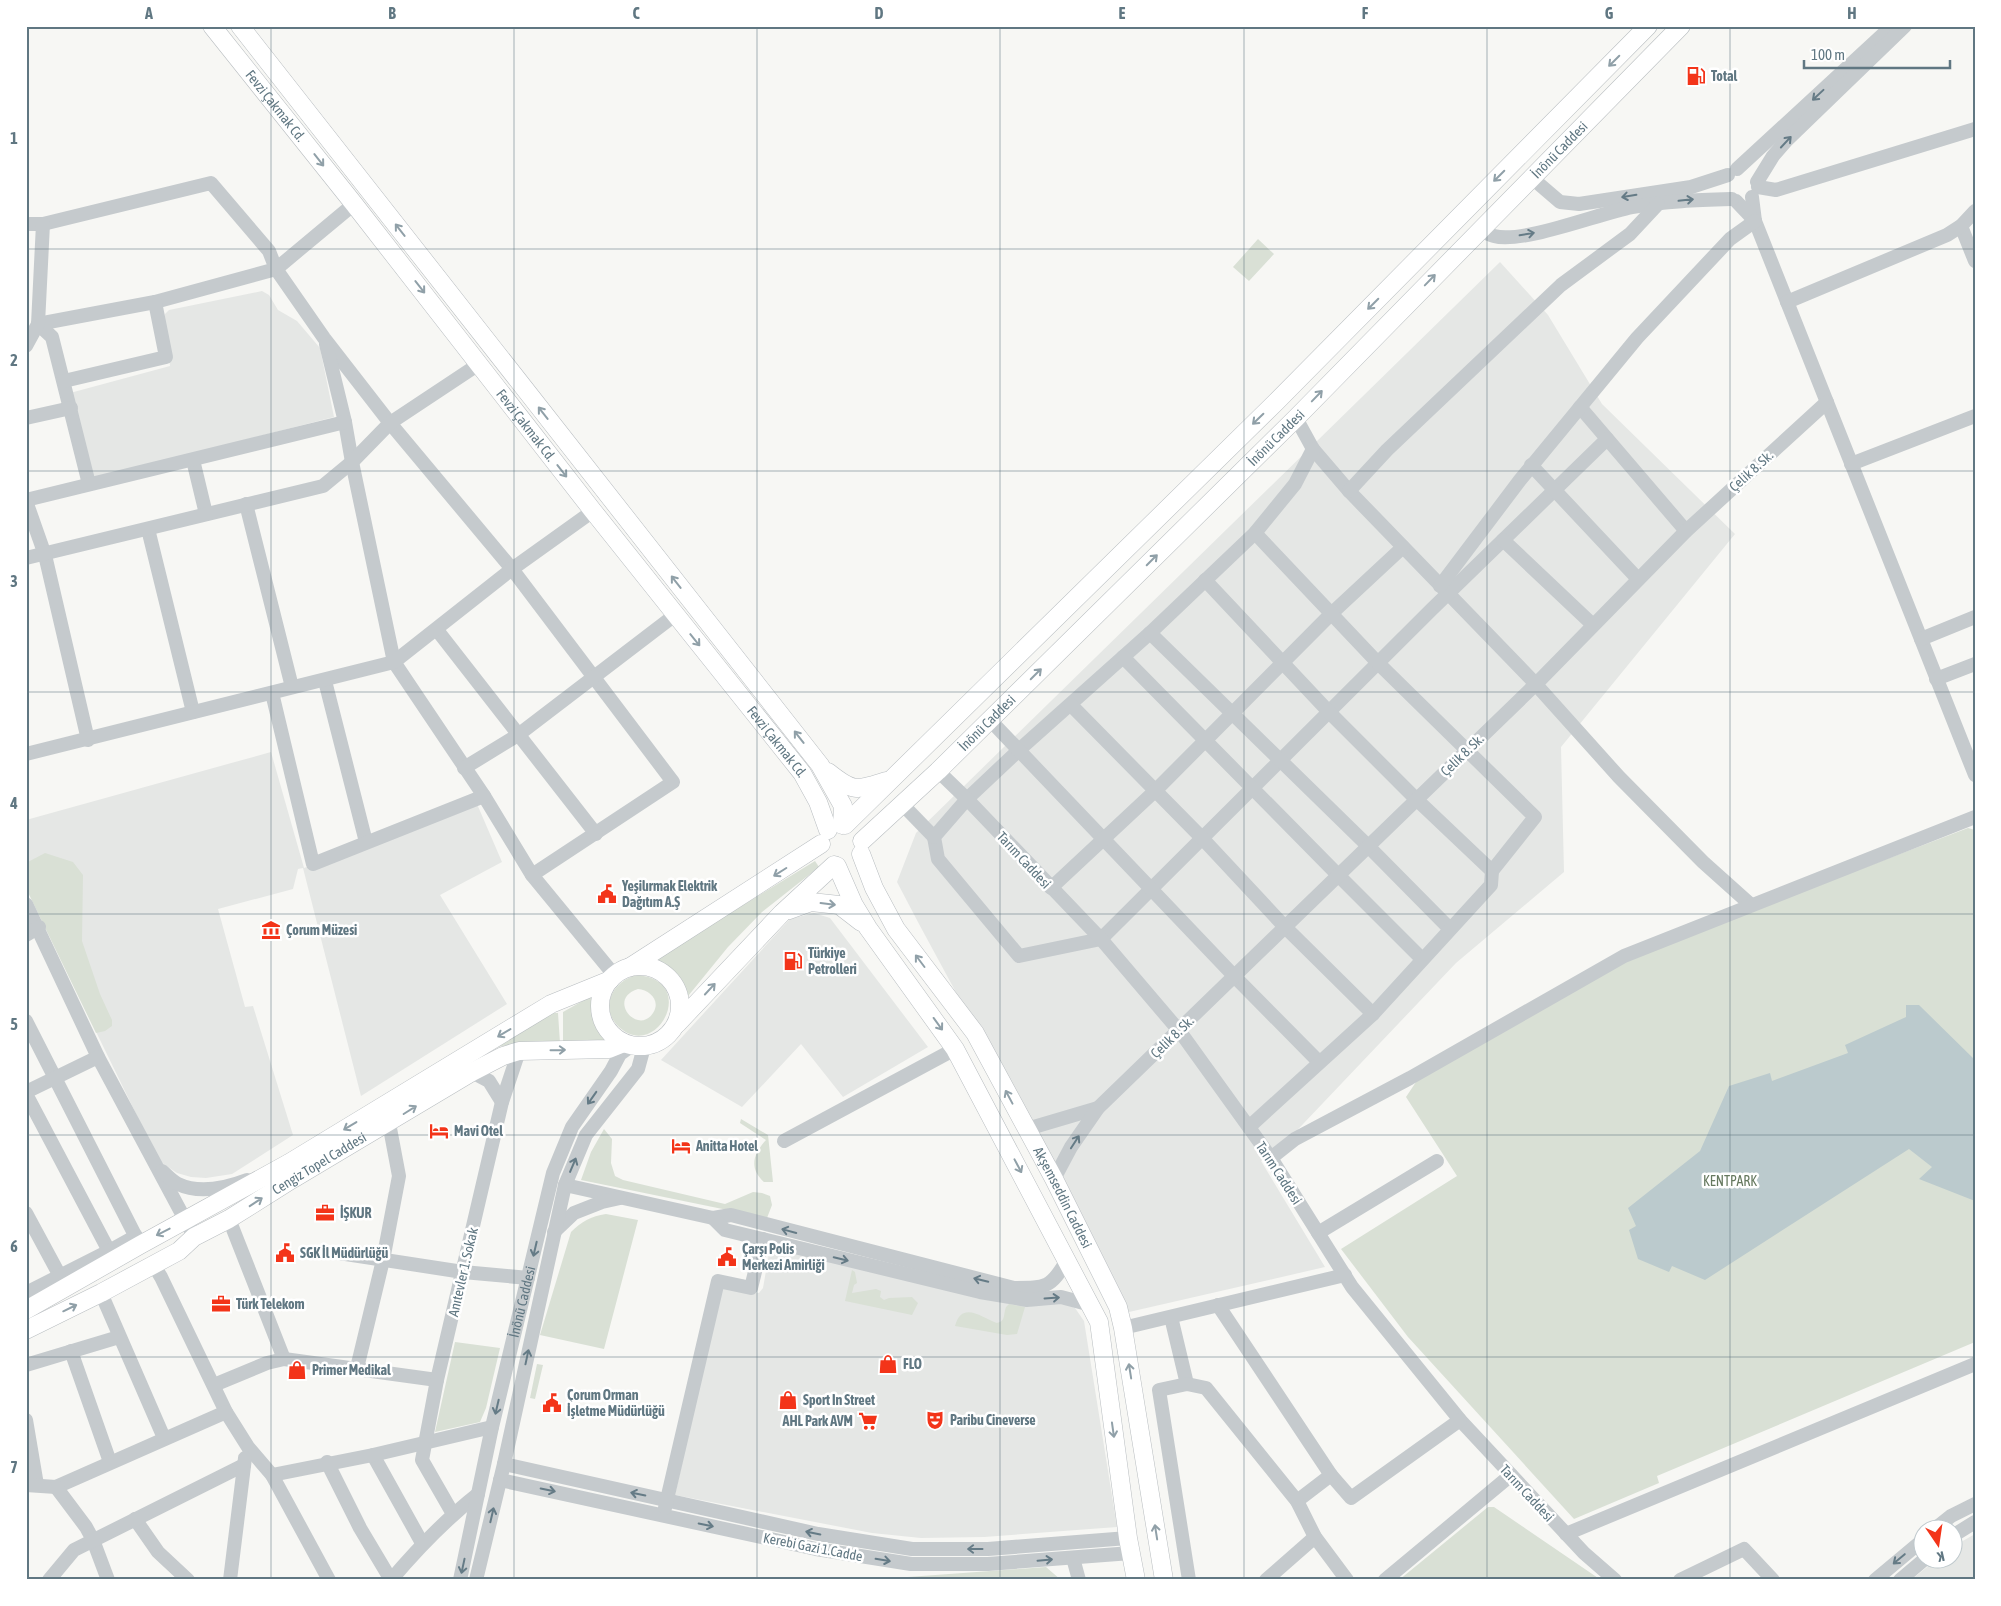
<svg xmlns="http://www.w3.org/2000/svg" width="2001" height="1606" font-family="'Asap Condensed',sans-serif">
<rect width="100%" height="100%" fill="#f7f7f4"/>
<!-- built -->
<path fill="#e5e7e5" d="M1500,262L1548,315L1602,404L1735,534L1561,747L1564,872L1456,963L1285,1143L1261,1161L1325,1267L1129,1312L919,924L897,882L916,833Z
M262,291L269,295L278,310L297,321L320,348L334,417L91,479L70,393L170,366L164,320L165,314L169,310Z
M271,752L304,868L477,804L502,862L440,895L507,1004L361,1096L303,868L298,869L293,889L218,909L245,1007L253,1006L293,1135L232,1174L206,1178L191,1177L177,1173L159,1161L26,888V820Z
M814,913L830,918L928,1047L843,1097L801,1044L742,1107L661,1060L790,919Z
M770,1248L1028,1307L1038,1304H1065L1075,1308L1084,1321L1117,1527L984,1537L921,1538L872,1533L675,1495L721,1287L759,1293L763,1288Z
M1975,1534V1580H1911L1937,1559L1954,1558V1546Z"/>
<!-- green -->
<path fill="#d9e0d5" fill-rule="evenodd" d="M1258,239L1274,254L1249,281L1233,267Z
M1968,828L1975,830V1342L1657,1476L1659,1483L1574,1519L1408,1337L1341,1249L1457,1176L1406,1097L1418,1079L1638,954Z
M45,853L73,862L83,875L82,941L100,994L112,1020V1026L105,1031L96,1033L26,888V863Z
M815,861L819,867L762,912L728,947L684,1001C676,981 671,972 653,960Z
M637,975C701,980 655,1065 617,1025C599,1005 615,980 637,975ZM638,989C650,990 661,1001 653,1013C638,1036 606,999 638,989Z
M595,994L597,1014L605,1042L563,1043V1012Z
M545,1013H558L560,1043L521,1042L498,1047L496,1043Z
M741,1119L768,1135L773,1182H764C748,1168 754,1153 766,1140L740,1123Z
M604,1129L612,1139L611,1163L615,1176L623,1180L725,1204L753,1192L762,1193L770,1196L772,1205L767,1218L581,1180L591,1152Z
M606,1214L638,1220L604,1349L540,1335L571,1232C581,1222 591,1216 606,1214Z
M852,1270L855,1272L857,1283L854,1285L852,1293L876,1289L881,1291L880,1297L884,1300L889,1298L912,1297L918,1303L912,1315L845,1301Z
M1009,1304L1025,1307L1017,1334L1007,1335L955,1326C962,1300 982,1318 997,1323C1006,1321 1003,1315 1006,1307Z
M455,1342L500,1348L486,1408L480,1422L435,1432Z
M537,1364L543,1365L535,1399L530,1398Z
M1488,1507H1494L1601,1580H1399Z
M1046,1567L1061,1580H887L894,1578Z"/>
<!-- water -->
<path fill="#bbcacd" d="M1906,1005H1919L1975,1060V1201L1919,1179L1932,1167L1909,1149L1705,1280L1672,1266L1669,1272L1638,1259L1629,1230L1636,1226L1628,1208L1700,1151L1729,1086L1770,1073L1772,1081L1848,1053L1845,1045L1906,1017Z"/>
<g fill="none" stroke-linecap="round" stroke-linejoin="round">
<!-- major casing -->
<g stroke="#b8bdc0" stroke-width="19">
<g id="major">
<path id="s2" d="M212,26L354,204L593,511L802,773L818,802L828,830"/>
<path d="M240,26L820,765L843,806L842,825"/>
<path d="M828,772C853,792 856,791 886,781"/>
<path d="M845,825L1276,402L1648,26"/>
<path id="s3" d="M862,841L938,771L1296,418L1681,26"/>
<path id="s4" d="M861,854L874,888L896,929L975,1033L1054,1179L1118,1307L1123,1328L1164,1580"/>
<path d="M837,866L854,905L868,928L955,1049L1099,1322L1128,1538L1136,1580"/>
<path d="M789,910L811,902L839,905L861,922"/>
<circle cx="640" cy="1006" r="40"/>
<path d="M630,967L821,844"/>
<path d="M677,1024L782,913L834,865"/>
<path d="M26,1310L140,1245L289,1163L551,1004L610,980"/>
<path id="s5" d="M26,1330L101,1293L179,1251L194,1237L229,1219L291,1180L472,1072L503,1056L519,1051L609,1049L624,1043"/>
</g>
</g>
<!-- minor -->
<g stroke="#c5cacd" stroke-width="14">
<path d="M1737,169L1890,28"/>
<path d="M1532,178L1560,202L1579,204L1691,187L1728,175"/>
<path d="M1757,182L1773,156L1787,140L1905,26"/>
<path d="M1758,187L1776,190L1975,129"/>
<path d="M1752,197L1755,221L1975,775"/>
<path d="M1736,201L1755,221"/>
<path d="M26,224H43L211,183L269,251L276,269L324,338L390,423L512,569L673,782L532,875"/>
<path d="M1961,226L1975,261"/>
<path d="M1480,230C1485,232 1490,235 1494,236C1523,244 1600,213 1632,207C1665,201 1699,200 1732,199"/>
<path d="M1787,302L1947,235L1961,226L1975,211"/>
<path d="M38,324L155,302L276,269L354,204"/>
<path d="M38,324L52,337L89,484"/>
<path d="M326,344L345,422L352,462L394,662L484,796L532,875L615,976"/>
<path d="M26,346L38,324L43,224"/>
<path d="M64,381L166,357L155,302"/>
<path d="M1580,407L1686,531"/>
<path d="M26,418L71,408"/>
<path d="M1296,418L1313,449L1349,491L1531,679L1619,777L1703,862L1751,905"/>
<path d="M1313,449L1295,484L1255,533L1150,633L1020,749L967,799L934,837L938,859L1019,956L1101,939L1431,610L1607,439"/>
<path d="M193,460L206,514"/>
<path d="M1851,464L1975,416"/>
<path d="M1531,465L1638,579"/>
<path d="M1349,491L1387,450L1561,285L1630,234L1658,204"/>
<path d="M26,500L345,422"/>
<path d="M26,501L45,555L88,740"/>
<path d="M246,504L292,687"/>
<path d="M148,529L193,712"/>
<path d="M1503,540L1593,625"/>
<path d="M26,558L323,486L352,462L390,423L479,364"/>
<path d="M1205,580L1329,712L1415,798L1492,871"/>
<path d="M1440,586L1520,480L1637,338L1730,239L1755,221"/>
<path d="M437,630L596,834"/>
<path d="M1150,633L1365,843L1450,929"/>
<path d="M1921,639L1975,617"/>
<path d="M1123,657L1336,873L1422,959"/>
<path d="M1936,679L1975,664"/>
<path d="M325,681L366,842"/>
<path d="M272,693L313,864L484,796"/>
<path d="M1071,705L1202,838L1285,927L1373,1014"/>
<path d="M990,720L1236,978L1319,1062"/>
<path d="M26,754L394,662L512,569L593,511"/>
<path d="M464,768L518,735L675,615"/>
<path d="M938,771L967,799L1101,939L1181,1033L1271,1158L1352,1287L1460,1420L1584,1553L1615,1580"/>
<path d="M902,804L934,837"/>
<path d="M1051,888L1156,790L1331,614L1403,547"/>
<path d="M26,904L98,1057L190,1229"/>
<path d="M26,935L39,927"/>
<path d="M26,1021L140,1245"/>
<path d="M472,1072L489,1081L502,1102"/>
<path d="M26,1092L98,1057"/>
<path d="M26,1094L109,1251"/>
<path d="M1249,1127L1373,1014L1491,885L1492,871L1535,817L1378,663L1255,533"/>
<path d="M1027,1129L1098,1108"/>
<path d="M784,1141L955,1049"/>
<path d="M1271,1158L1295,1139L1410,1078L1624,956L1975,817"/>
<path d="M162,1171C167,1175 172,1181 178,1184C199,1194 226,1188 247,1180"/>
<path d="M1054,1179L1071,1147L1098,1108L1536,684L1686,531L1827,402"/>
<path d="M565,1185L713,1218L731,1215L1014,1288C1046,1288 1051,1288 1067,1260"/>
<path d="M26,1213L60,1276"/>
<path d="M713,1218L725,1230L980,1292L1027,1300L1061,1297L1091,1305"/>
<path d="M229,1219L284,1359"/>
<path d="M554,1232L574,1213L602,1202L620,1198"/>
<path d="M1318,1233L1437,1161"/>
<path d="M339,1253L463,1272L528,1278"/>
<path d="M153,1264L161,1277L226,1412L248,1447L272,1475L329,1580"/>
<path d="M26,1293L109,1251L136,1236"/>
<path d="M101,1293L164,1438"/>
<path d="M1218,1305L1331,1475L1351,1498L1460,1420"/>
<path d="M1171,1317L1187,1384"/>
<path d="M1123,1328L1345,1275"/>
<path d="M71,1351L110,1462"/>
<path d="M26,1365L119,1337"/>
<path d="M357,1368L383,1260L399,1176L389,1123"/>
<path d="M214,1385L267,1363L284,1359L437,1380"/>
<path d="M26,1420L37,1485"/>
<path d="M373,1455L422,1543"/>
<path d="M327,1462L360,1528L391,1580"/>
<path d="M504,1464L818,1534L912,1549H988L1128,1538"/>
<path d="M272,1475L373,1455L492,1427"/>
<path d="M500,1480L816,1549L911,1564H988L1131,1553"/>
<path d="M26,1485L56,1487L226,1412"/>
<path d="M56,1487L86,1527L93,1540L108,1580"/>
<path d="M1297,1501L1331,1475"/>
<path d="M665,1508L718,1281L751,1288L763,1239"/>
<path d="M453,1514L422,1460L437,1380L502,1102L519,1051"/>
<path d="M135,1519L158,1552L188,1580"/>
<path d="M1936,1528L1951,1516L1975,1504"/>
<path d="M1566,1534L1975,1364"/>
<path d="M1954,1535L1975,1522"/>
<path d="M1073,1558L1079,1580"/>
<path d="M49,1580L74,1550L244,1465"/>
<path d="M230,1580L245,1458"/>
<path d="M391,1580C418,1548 445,1520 478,1494"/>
<path id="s1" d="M460,1580L492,1427L553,1173L572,1127L611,1071L620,1054L631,1046"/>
<path d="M476,1580L504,1464L565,1185L586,1135L638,1069L644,1047"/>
<path d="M1189,1580L1159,1390L1187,1384L1206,1388L1297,1501L1315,1537L1347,1580"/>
<path d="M1266,1580L1315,1537"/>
<path d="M1385,1580L1511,1475"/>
<path d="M1680,1580L1744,1549L1773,1580"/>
<path d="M1875,1580L1924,1539"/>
<path d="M1900,1580L1926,1558"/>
</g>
<!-- major -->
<use href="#major" stroke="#fff" stroke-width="18"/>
</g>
<!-- one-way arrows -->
<defs><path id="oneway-shaft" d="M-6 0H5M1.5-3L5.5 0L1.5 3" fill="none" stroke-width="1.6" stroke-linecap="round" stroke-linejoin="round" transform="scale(1.25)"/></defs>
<g stroke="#90a0a8">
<use href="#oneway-shaft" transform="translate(1614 61) rotate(135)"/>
<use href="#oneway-shaft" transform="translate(319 160) rotate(52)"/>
<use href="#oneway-shaft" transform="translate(1499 176) rotate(135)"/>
<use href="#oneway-shaft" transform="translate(400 230) rotate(-128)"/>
<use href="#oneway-shaft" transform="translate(1430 280) rotate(-46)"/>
<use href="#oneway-shaft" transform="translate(420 287) rotate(52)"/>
<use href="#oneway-shaft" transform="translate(1373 304) rotate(135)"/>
<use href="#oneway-shaft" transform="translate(1317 396) rotate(-46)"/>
<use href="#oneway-shaft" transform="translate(543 413) rotate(-128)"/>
<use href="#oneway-shaft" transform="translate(1258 419) rotate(136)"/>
<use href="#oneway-shaft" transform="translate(562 471) rotate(52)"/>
<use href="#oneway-shaft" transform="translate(1152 560) rotate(-45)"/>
<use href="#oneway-shaft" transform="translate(676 582) rotate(-128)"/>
<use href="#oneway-shaft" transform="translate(695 640) rotate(51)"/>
<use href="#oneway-shaft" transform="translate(1036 674) rotate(-45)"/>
<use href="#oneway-shaft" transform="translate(799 737) rotate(-128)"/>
<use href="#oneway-shaft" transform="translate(780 872) rotate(148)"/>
<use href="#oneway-shaft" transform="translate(828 904) rotate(7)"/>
<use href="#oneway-shaft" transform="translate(920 961) rotate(-127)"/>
<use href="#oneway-shaft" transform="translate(710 989) rotate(-47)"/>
<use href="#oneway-shaft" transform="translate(938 1024) rotate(54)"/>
<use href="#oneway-shaft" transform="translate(504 1033) rotate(149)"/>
<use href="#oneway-shaft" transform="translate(558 1050) rotate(-1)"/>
<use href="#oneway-shaft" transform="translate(1009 1097) rotate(-118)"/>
<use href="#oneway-shaft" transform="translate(410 1110) rotate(-32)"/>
<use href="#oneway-shaft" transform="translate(350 1126) rotate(149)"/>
<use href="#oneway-shaft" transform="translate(1018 1166) rotate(62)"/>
<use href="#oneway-shaft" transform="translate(256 1202) rotate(-33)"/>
<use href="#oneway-shaft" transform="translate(163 1232) rotate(153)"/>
<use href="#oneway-shaft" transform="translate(70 1308) rotate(-26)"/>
<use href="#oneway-shaft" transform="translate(1130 1371) rotate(-99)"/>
<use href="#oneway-shaft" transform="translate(1113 1430) rotate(82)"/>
<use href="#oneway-shaft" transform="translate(1156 1532) rotate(-99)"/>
</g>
<g stroke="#657b86">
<use href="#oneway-shaft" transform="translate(1818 95) rotate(137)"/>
<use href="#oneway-shaft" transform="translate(1786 142) rotate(-47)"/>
<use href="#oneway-shaft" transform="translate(1629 196) rotate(171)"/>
<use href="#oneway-shaft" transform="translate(1686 200) rotate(-6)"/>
<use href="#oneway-shaft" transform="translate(1527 234) rotate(-10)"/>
<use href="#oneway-shaft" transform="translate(592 1098) rotate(125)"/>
<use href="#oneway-shaft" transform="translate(1075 1142) rotate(-57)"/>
<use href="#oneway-shaft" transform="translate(573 1165) rotate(-67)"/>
<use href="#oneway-shaft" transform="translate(789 1231) rotate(-165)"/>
<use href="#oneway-shaft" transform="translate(535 1249) rotate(103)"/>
<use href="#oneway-shaft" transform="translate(841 1259) rotate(14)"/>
<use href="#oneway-shaft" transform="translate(981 1280) rotate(-166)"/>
<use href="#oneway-shaft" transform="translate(1052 1298) rotate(-4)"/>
<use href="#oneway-shaft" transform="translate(527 1357) rotate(-78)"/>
<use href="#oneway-shaft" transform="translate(497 1407) rotate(103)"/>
<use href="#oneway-shaft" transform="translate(548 1490) rotate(12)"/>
<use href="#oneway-shaft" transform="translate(638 1494) rotate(-168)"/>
<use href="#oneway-shaft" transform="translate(492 1515) rotate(-77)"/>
<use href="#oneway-shaft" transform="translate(706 1525) rotate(12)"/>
<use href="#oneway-shaft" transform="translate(813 1533) rotate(-168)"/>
<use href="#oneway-shaft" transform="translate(975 1549) rotate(-180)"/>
<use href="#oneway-shaft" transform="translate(1899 1559) rotate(140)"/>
<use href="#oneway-shaft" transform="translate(883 1560) rotate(9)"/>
<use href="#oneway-shaft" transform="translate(1045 1560) rotate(-5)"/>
<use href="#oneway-shaft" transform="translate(463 1566) rotate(102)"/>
</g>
<!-- grid -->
<path fill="none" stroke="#607782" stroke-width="1" stroke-opacity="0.55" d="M271,26V1580M514,26V1580M757,26V1580M1000,26V1580M1244,26V1580M1487,26V1580M1730,26V1580M26,249H1975M26,471H1975M26,692H1975M26,914H1975M26,1135H1975M26,1357H1975"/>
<!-- icons -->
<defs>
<g id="fuel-bare" transform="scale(1.5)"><path d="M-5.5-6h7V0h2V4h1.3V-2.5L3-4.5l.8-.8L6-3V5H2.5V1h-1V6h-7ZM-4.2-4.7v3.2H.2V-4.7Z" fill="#f33419" stroke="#fff" stroke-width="2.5" paint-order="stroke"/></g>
<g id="civic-bare" transform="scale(1.5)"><path d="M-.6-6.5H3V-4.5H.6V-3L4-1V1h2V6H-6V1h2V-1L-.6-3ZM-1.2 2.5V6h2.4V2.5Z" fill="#f33419" stroke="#fff" stroke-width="2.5" paint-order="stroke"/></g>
<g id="museum-bare" transform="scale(1.5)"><path d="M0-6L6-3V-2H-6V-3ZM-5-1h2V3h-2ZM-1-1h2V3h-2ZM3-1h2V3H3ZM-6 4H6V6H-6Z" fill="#f33419" stroke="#fff" stroke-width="2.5" paint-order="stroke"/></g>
<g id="hotel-bare" transform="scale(1.5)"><path d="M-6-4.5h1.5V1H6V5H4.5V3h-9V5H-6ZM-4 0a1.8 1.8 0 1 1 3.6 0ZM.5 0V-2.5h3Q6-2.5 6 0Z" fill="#f33419" stroke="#fff" stroke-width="2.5" paint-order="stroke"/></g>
<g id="office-bare" transform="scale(1.5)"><path d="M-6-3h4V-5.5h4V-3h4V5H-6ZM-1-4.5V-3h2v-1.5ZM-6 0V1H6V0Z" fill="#f33419" stroke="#fff" stroke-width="2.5" paint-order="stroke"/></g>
<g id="shop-bare" transform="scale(1.5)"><path d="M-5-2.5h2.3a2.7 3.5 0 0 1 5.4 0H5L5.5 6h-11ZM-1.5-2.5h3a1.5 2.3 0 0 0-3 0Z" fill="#f33419" stroke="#fff" stroke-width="2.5" paint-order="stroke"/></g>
<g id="theatre-bare" transform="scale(1.5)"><path d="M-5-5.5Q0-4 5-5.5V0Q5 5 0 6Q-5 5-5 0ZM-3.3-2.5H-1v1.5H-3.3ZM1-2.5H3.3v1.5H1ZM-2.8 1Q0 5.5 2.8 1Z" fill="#f33419" stroke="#fff" stroke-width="2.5" paint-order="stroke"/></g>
<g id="supermarket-bare" transform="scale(1.5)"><path d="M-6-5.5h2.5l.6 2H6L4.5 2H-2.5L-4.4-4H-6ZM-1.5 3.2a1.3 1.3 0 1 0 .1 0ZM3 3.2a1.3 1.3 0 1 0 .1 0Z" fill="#f33419" stroke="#fff" stroke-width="2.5" paint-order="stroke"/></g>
</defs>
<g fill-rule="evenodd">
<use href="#fuel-bare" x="1696" y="76"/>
<use href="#civic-bare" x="607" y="894"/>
<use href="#museum-bare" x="271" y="930"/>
<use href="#fuel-bare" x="793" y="961"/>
<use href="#hotel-bare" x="439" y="1131"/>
<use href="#hotel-bare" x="681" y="1146"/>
<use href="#office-bare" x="325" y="1213"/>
<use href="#civic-bare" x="285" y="1253"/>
<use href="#civic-bare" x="727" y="1257"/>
<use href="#office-bare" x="221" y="1304"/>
<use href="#shop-bare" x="888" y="1364"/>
<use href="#shop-bare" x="297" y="1370"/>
<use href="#shop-bare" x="788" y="1400"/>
<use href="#civic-bare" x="552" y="1403"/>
<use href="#theatre-bare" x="935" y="1420"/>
<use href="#supermarket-bare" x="868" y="1421"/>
</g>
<g text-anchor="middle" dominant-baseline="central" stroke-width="5" stroke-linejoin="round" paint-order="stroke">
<!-- poi labels -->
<g font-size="14" font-weight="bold" fill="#607782" stroke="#fff" text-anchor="start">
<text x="1711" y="76">Total</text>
<text x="622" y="886">Yeşilırmak Elektrik<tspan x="622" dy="16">Dağıtım A.Ş</tspan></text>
<text x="286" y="930">Çorum Müzesi</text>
<text x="808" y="953">Türkiye<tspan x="808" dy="16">Petrolleri</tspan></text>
<text x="454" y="1131">Mavi Otel</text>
<text x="696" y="1146">Anitta Hotel</text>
<text x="340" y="1213">İŞKUR</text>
<text x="742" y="1249">Çarşı Polis<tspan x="742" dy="16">Merkezi Amirliği</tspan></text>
<text x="300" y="1253">SGK İl Müdürlüğü</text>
<text x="236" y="1304">Türk Telekom</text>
<text x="903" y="1364">FLO</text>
<text x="312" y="1370">Primer Medikal</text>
<text x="567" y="1395">Çorum Orman<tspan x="567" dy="16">İşletme Müdürlüğü</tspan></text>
<text x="803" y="1400">Sport In Street</text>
<text x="950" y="1420">Paribu Cineverse</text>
<text x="853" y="1421" text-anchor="end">AHL Park AVM</text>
</g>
<!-- street labels -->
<g font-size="14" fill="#607782" stroke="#fff">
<text stroke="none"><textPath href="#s2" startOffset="102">Fevzi Çakmak Cd.</textPath></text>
<text stroke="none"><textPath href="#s3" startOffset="982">İnönü Caddesi</textPath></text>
<text stroke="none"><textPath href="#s2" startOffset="508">Fevzi Çakmak Cd.</textPath></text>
<text stroke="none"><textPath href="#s3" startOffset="578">İnönü Caddesi</textPath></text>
<text transform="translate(1751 471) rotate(-42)">Çelik 8. Sk.</text>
<text stroke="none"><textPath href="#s3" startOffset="172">İnönü Caddesi</textPath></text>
<text stroke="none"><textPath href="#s2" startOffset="912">Fevzi Çakmak Cd.</textPath></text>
<text transform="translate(1462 755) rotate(-44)">Çelik 8. Sk.</text>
<text transform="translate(1024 860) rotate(47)">Tarım Caddesi</text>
<text transform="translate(1172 1037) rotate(-44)">Çelik 8. Sk.</text>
<text stroke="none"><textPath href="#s5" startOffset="338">Cengiz Topel Caddesi</textPath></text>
<text transform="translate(1279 1173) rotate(57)">Tarım Caddesi</text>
<text stroke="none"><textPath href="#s4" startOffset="400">Akşemseddin Caddesi</textPath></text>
<text transform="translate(463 1272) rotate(-77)">Anıtevler 1. Sokak</text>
<text stroke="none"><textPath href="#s1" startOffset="285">İnönü Caddesi</textPath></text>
<text transform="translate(1527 1493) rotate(47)">Tarım Caddesi</text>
<text transform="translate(813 1547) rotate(11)">Kerebi Gazi 1.Cadde</text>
</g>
<!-- park labels -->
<g font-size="14" fill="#66795f" stroke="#fff">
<text x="1730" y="1181">KENTPARK</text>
</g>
</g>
<!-- border -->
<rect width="2001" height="1606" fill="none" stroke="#ffffff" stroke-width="55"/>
<!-- north arrow -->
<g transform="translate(1938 1544) rotate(167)"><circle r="24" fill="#ffffff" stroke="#bfc9cd"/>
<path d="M0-4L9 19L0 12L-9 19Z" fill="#f33419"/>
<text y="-8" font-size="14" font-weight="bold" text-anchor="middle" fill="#607782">K</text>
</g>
<!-- scale -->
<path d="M1804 60v8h146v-8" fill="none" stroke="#607782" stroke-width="2.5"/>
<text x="1811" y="60" font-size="15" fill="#607782" stroke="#ffffff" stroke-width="4" paint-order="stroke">100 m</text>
<rect x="28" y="28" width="1946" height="1550" fill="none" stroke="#607782" stroke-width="2"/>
<g font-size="16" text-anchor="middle" font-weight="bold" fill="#607782">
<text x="149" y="19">A</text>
<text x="392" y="19">B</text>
<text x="636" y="19">C</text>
<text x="879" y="19">D</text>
<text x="1122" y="19">E</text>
<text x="1365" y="19">F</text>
<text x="1609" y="19">G</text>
<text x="1852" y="19">H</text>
<text x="14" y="144">1</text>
<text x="14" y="366">2</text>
<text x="14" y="587">3</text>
<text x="14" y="809">4</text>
<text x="14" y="1030">5</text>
<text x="14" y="1252">6</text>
<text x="14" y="1473">7</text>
</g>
</svg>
